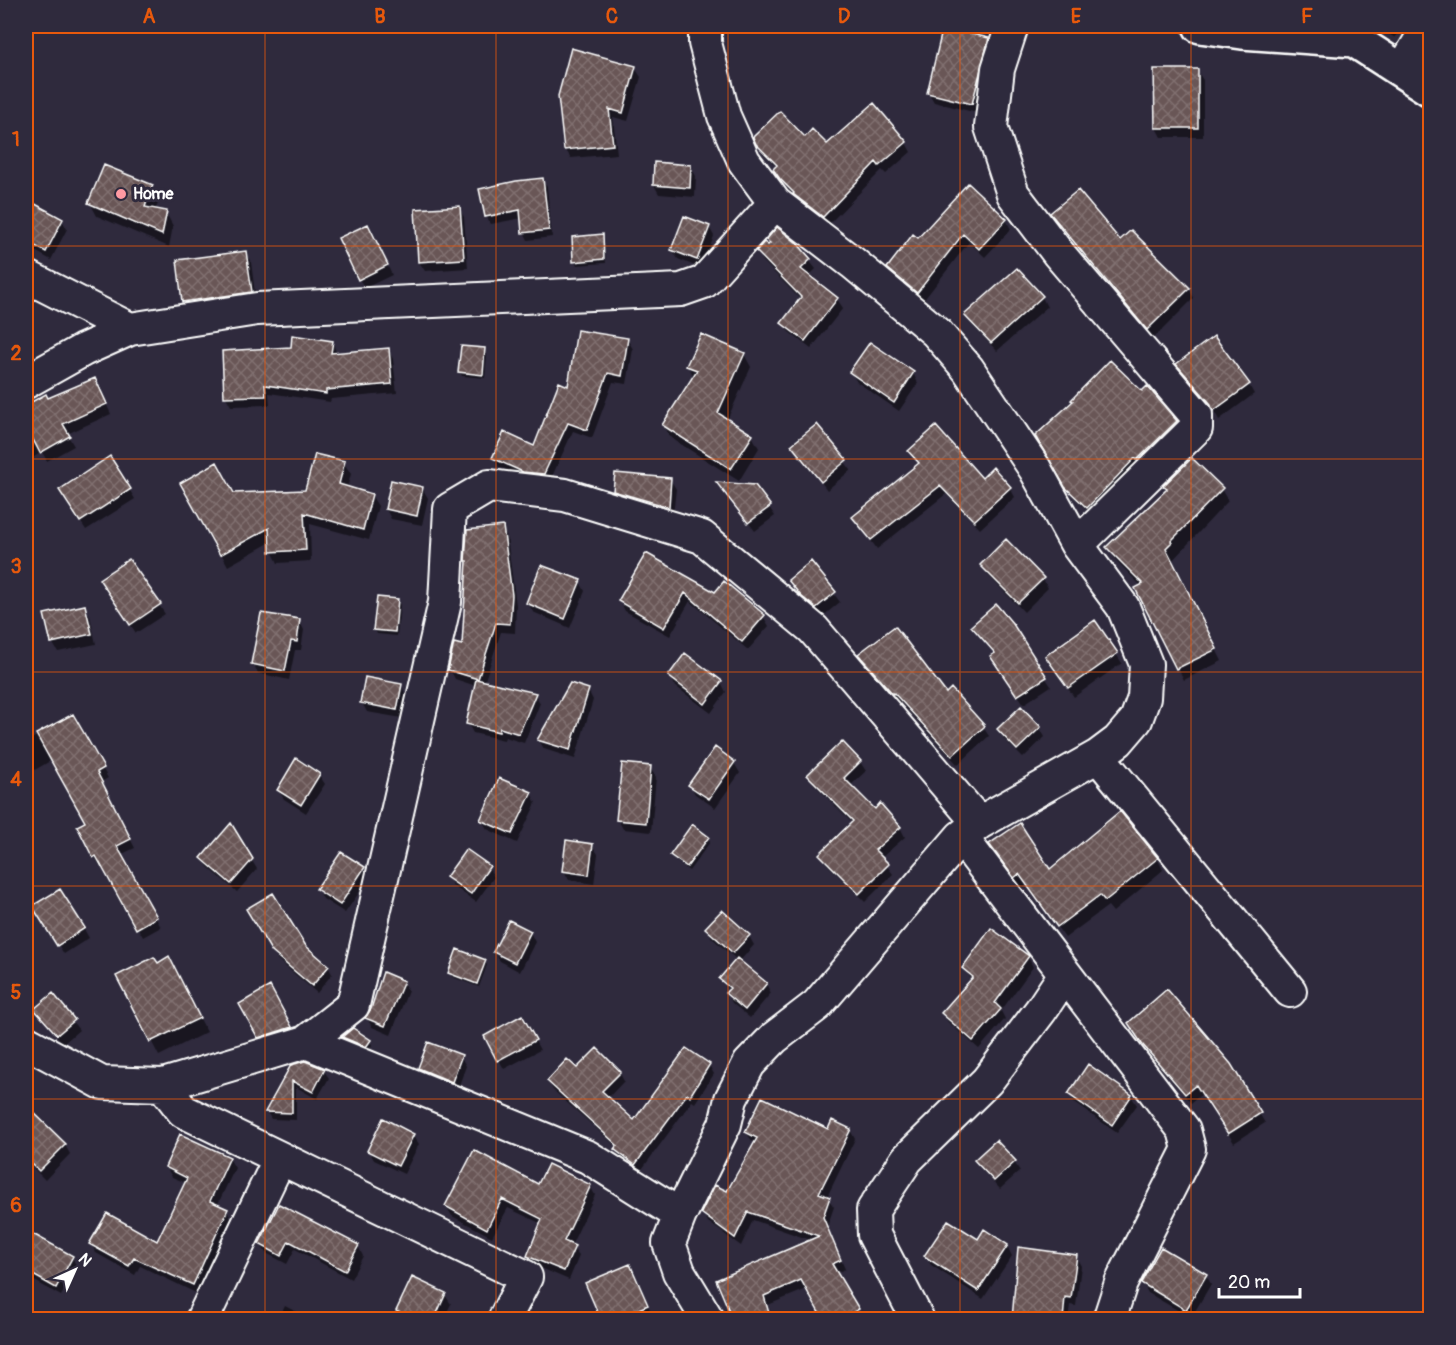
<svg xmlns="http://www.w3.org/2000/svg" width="1456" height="1345" font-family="Pangolin,sans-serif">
<defs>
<pattern id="building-cross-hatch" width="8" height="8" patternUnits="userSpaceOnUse" patternTransform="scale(1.5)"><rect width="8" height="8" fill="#695757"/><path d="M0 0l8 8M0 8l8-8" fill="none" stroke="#807070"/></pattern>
</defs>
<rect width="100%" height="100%" fill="#2f2a3d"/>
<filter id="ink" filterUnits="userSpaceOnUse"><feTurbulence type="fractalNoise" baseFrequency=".0167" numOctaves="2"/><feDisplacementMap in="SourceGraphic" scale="12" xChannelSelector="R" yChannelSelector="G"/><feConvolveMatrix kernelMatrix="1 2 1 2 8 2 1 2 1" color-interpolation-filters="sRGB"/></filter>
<g filter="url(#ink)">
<!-- shadow -->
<path fill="#0007" fill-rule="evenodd" d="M1376,26H1403L1395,38Z
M988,40L993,49L977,113L934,102L928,92Z
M635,68L641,77L628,121L613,117L617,154L571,158L565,149Z
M1197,71L1203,80V137H1161L1156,128Z
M805,139L827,146L906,143L911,152L886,174L882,170L828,225L800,203L787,188L774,170L777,167L763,153L757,143Z
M105,166L152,187L160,200L155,210L166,213L173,226L169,247L97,216L90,203Z
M691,167L696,176L695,197L659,194L654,185Z
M542,180L547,187L552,237L528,240L524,232L522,218L491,224L486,216Z
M26,201L62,220L67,229L51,260L26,246Z
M459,208L464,217L468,268L425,271L419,262Z
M1052,213L1120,243L1189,289L1194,298L1154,338L1057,223Z
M1006,220L1011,229L985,257L969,242L923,301L894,277L889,268L918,240Z
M709,227L714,236L702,269L678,259L672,250Z
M373,235L392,275L365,288L359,279Z
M602,236L604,240L606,263L577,265L575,261Z
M768,240L796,244L816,269L808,277L837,299L843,308L811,349L789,332L783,323L801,300L763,261L758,251L771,245Z
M245,253L251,262L256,301L188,310L183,301Z
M1017,270L1042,297L1047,307L997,351L972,325L966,316Z
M627,339L633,349L627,384L613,382L592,438L573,431L549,483L530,481L499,467L494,458L535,448L570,388Z
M332,342L337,354L388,349L393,359L397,393L331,399L330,402L269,393L270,405L231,406L226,397L223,352L292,349Z
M485,350L487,354L485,378L462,376L460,372Z
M744,354L751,367L727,420L752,436L759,448L739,481L671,438L663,425L694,377L688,366Z
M1178,365L1249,385L1254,394L1219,420L1213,409L1184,374Z
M851,373H913L918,383L899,411L857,382Z
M1147,388L1176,422L1182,431L1093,516L1073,496L1037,437L1142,393Z
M99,389L111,414L67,434L74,446L47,461L42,452L26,462V407L45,396L48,400Z
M817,426L851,470L827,490L793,445Z
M910,451L982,480L1010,488L1015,497L980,529L946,494L877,549L854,517L920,465Z
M344,463L351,474L347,488L371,495L378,506L369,540L310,524L311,561L278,563L272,551L271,542L228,566L182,483L234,494L307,491Z
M670,479L676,489L673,515L620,500L615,491Z
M1165,486L1221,489L1228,501L1172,561L1222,661L1184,680L1137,589L1142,587L1115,559L1108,547L1168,490Z
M422,488L428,498L422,525L391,519L386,509Z
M129,489L135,499L86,530L66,499Z
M724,491L769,507L775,516L755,531Z
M502,528L507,537L516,605L515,633L501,632L484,683L535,694L540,703L524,743L505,737L504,740L473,733L468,724L476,686L455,679L450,669L464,648L469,564L467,561L468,532ZM475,672L481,681H477L473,673Z
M647,555L715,594L763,616L769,626L748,650L690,601L670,636L625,611L620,601Z
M811,563L840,602L822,617L808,605L796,589Z
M982,565L1043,579L1048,588L1024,612L987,574Z
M580,582L585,591L570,628L533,612L528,603Z
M106,589L159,605L165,614L136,633Z
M397,600L400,605L397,636L377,634L375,630Z
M85,607L90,616L96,644L58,652L52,642Z
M299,620L304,630L301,650H295L289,680L258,673L253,664Z
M1095,622L1122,663L1074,697L1052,665Z
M973,626L1045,677L1051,686L1024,704L998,665L995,654Z
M860,654L946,695L983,727L989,736L958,765L900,702L899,703L865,663Z
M685,655L721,682L726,692L711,713L675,686L670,676Z
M401,685L406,695L402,718L367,712L362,703Z
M588,690L593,700L575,759L544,749L539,740Z
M72,716L108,778L101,782L135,848L120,855L161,927L143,937L102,865L100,866L95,857L87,822L52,760L26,775V742Z
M1040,728L1045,737L1023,758L1004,739L999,729Z
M841,743L860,762L866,771L850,786L875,811L900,827L905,837L881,858L893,874L865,902L827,864L821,855L852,823L814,784L809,775Z
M715,750L734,763L740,773L715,808L695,794L690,785Z
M650,768L656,777L651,832L623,829L618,820Z
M319,775L325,784L306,813L284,799L278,790Z
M531,793L536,803L517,843L487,829L482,820Z
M231,826L257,869L237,892L208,867L203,858Z
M708,838L710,842L689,871L674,859L671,855Z
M991,844L1049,871L1157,858L1163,870L1113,912L1108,906L1065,938L1027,885L1022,888Z
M592,845L598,854L594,884L569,880L564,871Z
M488,867L494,877L476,902L453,886L448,877Z
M363,868L369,878L345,913L323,899L318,889Z
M248,910L328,966L332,974L317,993L278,960Z
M40,916L84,929L89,938L64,954Z
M707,928L749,936L754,945L739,962L766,984L771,993L750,1018L732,1003L727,993L729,991L721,979L737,960L712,938Z
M530,932L535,942L520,972L500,961L494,952Z
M1028,957L1033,967L1001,1011L1005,1019L979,1049L948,1022L943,1013L972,980L964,968Z
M485,961L487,965L479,987L452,977L450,973Z
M158,965L176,973L207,1032L159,1056L118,977Z
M403,982L408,991L391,1035L372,1027L367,1018Z
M269,988L296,1037L265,1046L241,1004Z
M52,995L79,1030L63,1044L36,1009Z
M522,1017L540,1050L504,1069L486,1036Z
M1135,1032L1230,1065L1265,1123L1234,1143L1203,1093L1191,1103L1149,1054Z
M344,1038L370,1041L372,1045L369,1050L346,1041Z
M686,1050L709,1065L714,1074L695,1103L692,1101L640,1172L620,1157L615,1149L617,1147L553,1090L548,1081L577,1070L619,1072L624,1081L608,1098L634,1122Z
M461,1057L466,1066L457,1091L425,1077L420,1068Z
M305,1063L324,1071L329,1078L317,1099L296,1087V1120L271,1119L267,1112L292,1067Z
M1070,1094L1131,1096L1137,1105L1117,1133L1075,1103Z
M33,1114L65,1145L70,1154L45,1180L26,1161V1121Z
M850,1130L855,1139L827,1197L834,1207L827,1227L845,1269L836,1273L862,1318L824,1320L807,1289L768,1305L772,1320H737L813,1241L753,1220L741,1246L708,1222L703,1213L727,1192L756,1143L752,1141L746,1132Z
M413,1135L419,1144L404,1174L374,1160L369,1151Z
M229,1158L235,1168L217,1206L227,1210L232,1220L198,1294L140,1266L135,1275L96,1253L91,1244L157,1243L186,1183L172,1177L166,1167Z
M976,1160L1014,1162L1020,1171L1000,1189L981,1169Z
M539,1186H590L595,1195L571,1246L579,1256L569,1280L534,1265L529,1256L542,1224L508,1208L492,1237L452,1216L446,1206Z
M279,1206L358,1246L363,1256L351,1279L295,1249L287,1264L266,1253L260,1244Z
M26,1231L72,1257L77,1267L61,1296L26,1276Z
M978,1241L1007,1246L1012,1256L983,1299L931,1265L926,1256Z
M1076,1257L1081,1266L1076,1306L1070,1305L1068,1320H1013Z
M634,1275L652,1314L639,1320H602Z
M1206,1275L1211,1284L1191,1318L1148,1293L1143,1283Z
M445,1295L451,1304L443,1320H402L397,1311Z
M285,1306L312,1320H278Z"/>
<!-- building -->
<path fill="url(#building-cross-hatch)" stroke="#fff" stroke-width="1.5" d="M943,27L989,38L972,104L927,93Z
M571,48L636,66L623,113L609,109L613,145L564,150L558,96Z
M1154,69H1198V128H1155Z
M874,103L907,142L879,166L876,162L823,217L793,194L794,193L780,179L773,169L777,165L756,144L753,137L780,111L805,137L812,129L827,144Z
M654,162L691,165L690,188L653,185Z
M104,165L153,185L145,207L167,211L162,235L88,203Z
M543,178L549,230L522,233L520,210L485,217L479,189L516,181Z
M968,183L1007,219L979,249L963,234L917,293L887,268L913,234L918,238Z
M1078,190L1120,240L1131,230L1190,288L1147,330L1050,213Z
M26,199L63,219L46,252L26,241Z
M460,206L464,259L418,262L415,209Z
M684,216L710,226L697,260L671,250Z
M368,224L388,265L358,280L338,238Z
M777,227L797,243L811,259L801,269L838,298L805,341L781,323L801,297L756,251L764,242L768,245L770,243L766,240Z
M603,234L604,259L573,262L572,237Z
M246,251L252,292L182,302L177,260Z
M1017,268L1043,296L991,343L964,315Z
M577,330L628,338L622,376L608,373L587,430L568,423L544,474L523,472L492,458L504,432L534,446L559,382L568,386Z
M701,334L745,353L718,413L753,435L731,469L662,425L697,370L686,366Z
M292,335L333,341L331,353L389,348L392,384L326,390V394L265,385L266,396L224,397L222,351L291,347Z
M1214,336L1250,384L1213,411L1210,403L1176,364Z
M870,342L914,372L894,403L849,372Z
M461,346L485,348L483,375L458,372Z
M1110,360L1142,391L1147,386L1177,421L1137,460L1135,458L1087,508L1065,487L1035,436L1073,401L1071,400Z
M95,378L107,404L63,424L70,436L40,453L26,426V405L46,394L48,398Z
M817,424L847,460L821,482L791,445Z
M936,426L982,478L993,467L1011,487L974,521L940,486L871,540L852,517L919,463L908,451Z
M315,454L345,461L339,484L372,494L363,530L304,513L306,550L270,552L269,528L220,555L180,483L217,462L234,493L305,490Z
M110,456L131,489L80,522L59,490Z
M1192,458L1223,488L1171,541L1172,542L1166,548L1217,649L1176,669L1135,588L1143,584L1106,547L1167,489L1163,486Z
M615,473L671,478L669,507L613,491Z
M391,480L423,487L417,516L385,509Z
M716,482L755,485L771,506L748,523Z
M503,526L512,595L510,624L496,623L478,679L448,670L454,643L462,645L467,561H465L467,530Z
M1006,539L1044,578L1018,603L980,565Z
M646,553L715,592L724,581L765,615L742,642L685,593L664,628L618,601Z
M129,559L161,604L130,625L99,579Z
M811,561L836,592L816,608L801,596L788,580Z
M541,565L581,580L565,619L526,603Z
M377,597L398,599L395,632L373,630Z
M996,604L1013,624L1047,677L1017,696L990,656L995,653L971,626Z
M85,605L92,634L51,643L44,614Z
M261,613L300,619L297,642L291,641L285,671L251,664Z
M1095,620L1118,653L1068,688L1045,656Z
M895,626L946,693L951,688L985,726L952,756L894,693L893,694L858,654Z
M685,653L722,681L705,704L668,676Z
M365,677L402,684L397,710L360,703Z
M476,679L536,693L519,734L500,728L499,732L466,724Z
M570,683L589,689L570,750L537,740Z
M1021,706L1041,727L1017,750L997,729Z
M73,714L104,768L97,772L131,839L117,846L157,917L136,929L96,856L93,858L77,826L85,822L36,734Z
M842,741L861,761L844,778L875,809L880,803L901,827L875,850L889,864L859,894L819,854L853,821L807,775Z
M715,747L735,762L709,799L688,785Z
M296,758L320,774L301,805L277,790Z
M622,763L651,766L646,823L616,820Z
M499,778L532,792L512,834L480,820Z
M1120,811L1158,858L1105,901L1100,895L1057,927L1019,874L1014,878L989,844L1020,823L1050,869Z
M231,823L253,859L231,884L201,858Z
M692,824L709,837L687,867L670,855Z
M566,840L593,844L589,875L562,871Z
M466,849L490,866L471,894L446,877Z
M341,852L365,867L340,905L316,889Z
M60,889L85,928L57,946L32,906Z
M273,893L306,946L329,966L312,986L272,952L246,909Z
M722,910L750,935L733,953L705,928Z
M509,920L531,931L515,963L493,952Z
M991,928L1029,956L995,1003L1001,1009L973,1041L941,1013L973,977L962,968Z
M457,949L486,960L477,984L448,973Z
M169,956L200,1018L150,1042L116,976L154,957L158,963Z
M737,958L767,983L745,1010L725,993L730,988L719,979Z
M383,972L404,981L385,1026L365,1018L371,1009Z
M270,986L292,1027L258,1038L239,1004Z
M1167,989L1231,1064L1261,1113L1228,1134L1196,1085L1185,1094L1142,1044L1128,1023Z
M53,993L75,1020L57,1035L34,1009Z
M522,1015L536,1040L497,1061L484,1036Z
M353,1028L371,1040L366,1047L342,1037Z
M428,1042L462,1055L452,1082L418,1068Z
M597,1048L621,1072L602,1091L634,1120L686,1048L710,1064L690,1096L687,1094L635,1165L614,1149L617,1145L547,1081L567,1059L577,1068Z
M305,1061L325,1069L313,1092L292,1081V1113L265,1112L291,1065Z
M1088,1064L1132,1095L1112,1125L1068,1094Z
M762,1097L828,1129L832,1120L851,1129L819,1193L830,1197L823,1217L841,1260L832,1264L859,1309L840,1320H823L801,1280L764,1296L771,1320H733L716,1280L819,1236L748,1212L735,1238L701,1213L715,1185L727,1191L757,1138L745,1132Z
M26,1105L66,1144L39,1171L26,1158Z
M383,1118L414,1134L398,1166L367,1151Z
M180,1134L230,1157L210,1201L228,1209L193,1285L134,1258L129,1266L89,1244L107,1213L157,1241L187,1178L165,1167Z
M996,1140L1016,1161L994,1181L974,1160Z
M474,1150L538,1184L548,1164L591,1185L564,1241L575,1246L564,1271L527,1256L542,1219L502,1199L487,1229L445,1206Z
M279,1204L359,1245L345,1271L289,1241L281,1256L259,1244Z
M948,1220L978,1239L984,1229L1008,1245L978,1291L924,1256Z
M33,1234L73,1256L56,1288L26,1271V1246Z
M1018,1247L1077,1255L1071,1298L1065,1297L1063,1320H1012Z
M1161,1247L1207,1274L1186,1310L1141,1283Z
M630,1264L648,1305L613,1320H601L585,1283Z
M412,1277L446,1293L434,1320H413L396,1311Z"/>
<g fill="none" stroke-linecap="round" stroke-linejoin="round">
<!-- minor casing -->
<g stroke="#fff" stroke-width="36">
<path id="minor" d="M705,26V43L724,116L744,161L775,203L853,263L936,332L968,369L1035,469L1077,545L1123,607L1146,664L1144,698L1136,720L1118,741L1098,756L979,823L961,837L817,1005L774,1038L749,1064L731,1099L725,1124L680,1215L669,1243L679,1272L708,1320
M1012,26L998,69L991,127L1013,194L1058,253L1196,415V428L1077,545
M1402,71L1429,26
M26,276L130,329
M26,382L83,350L130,329L257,309L681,290L704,282L775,203
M1098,756L1290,991
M961,837L1184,1130L1189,1149L1121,1283L1109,1320
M26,1042L102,1083L163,1085
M306,1042L588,1157L680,1215
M202,1320L280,1158
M504,1320L526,1277L183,1111L163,1085L306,1042L353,1005L445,602L450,509L489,486L565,495L702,537L813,629L979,823
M918,1320L874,1235L873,1210L907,1159L987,1081L1041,1010L1065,974"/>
</g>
<!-- tertiary casing -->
<g stroke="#fff" stroke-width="38">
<path id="tertiary" d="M1200,26L1242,32L1354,40L1430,89"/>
</g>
<!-- minor -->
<use href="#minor" stroke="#2f2a3d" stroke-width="32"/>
<!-- tertiary -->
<use href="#tertiary" stroke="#2f2a3d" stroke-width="33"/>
</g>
</g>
<!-- grid -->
<path fill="none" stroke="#e8590c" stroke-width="1.5" stroke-opacity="0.55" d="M265,26V1320M496,26V1320M728,26V1320M960,26V1320M1191,26V1320M26,246H1430M26,459H1430M26,672H1430M26,886H1430M26,1099H1430"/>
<!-- markers -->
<circle fill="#ff9aa2" stroke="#2f2a3d" stroke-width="2" cx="121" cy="194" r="6"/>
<g text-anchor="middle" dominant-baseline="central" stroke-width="6" stroke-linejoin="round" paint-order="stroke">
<!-- poi labels -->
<g font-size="16" font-weight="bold" fill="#fff" stroke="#2f2a3d" text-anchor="start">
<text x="133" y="194">Home</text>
</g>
</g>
<!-- margin -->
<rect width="1456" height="1345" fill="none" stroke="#2f2a3d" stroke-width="66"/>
<!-- north arrow -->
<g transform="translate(75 1270) rotate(45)" stroke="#2f2a3d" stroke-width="4.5" paint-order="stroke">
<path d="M0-4.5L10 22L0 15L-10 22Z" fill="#ffffff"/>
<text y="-9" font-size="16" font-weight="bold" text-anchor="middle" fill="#ffffff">N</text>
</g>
<!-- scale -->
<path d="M1219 1288v9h81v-9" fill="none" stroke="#ffffff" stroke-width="3"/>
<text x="1228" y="1288" font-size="18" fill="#ffffff" stroke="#2f2a3d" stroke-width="4.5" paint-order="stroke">20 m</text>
<rect x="33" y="33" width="1390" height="1279" fill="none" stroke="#e8590c" stroke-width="2"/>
<g font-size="20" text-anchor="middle" font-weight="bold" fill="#e8590c">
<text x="149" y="23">A</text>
<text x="380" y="23">B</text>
<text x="612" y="23">C</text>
<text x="844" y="23">D</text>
<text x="1076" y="23">E</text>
<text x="1307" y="23">F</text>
<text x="16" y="146">1</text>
<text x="16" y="360">2</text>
<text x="16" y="573">3</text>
<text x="16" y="786">4</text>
<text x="16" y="999">5</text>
<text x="16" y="1212">6</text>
</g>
</svg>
